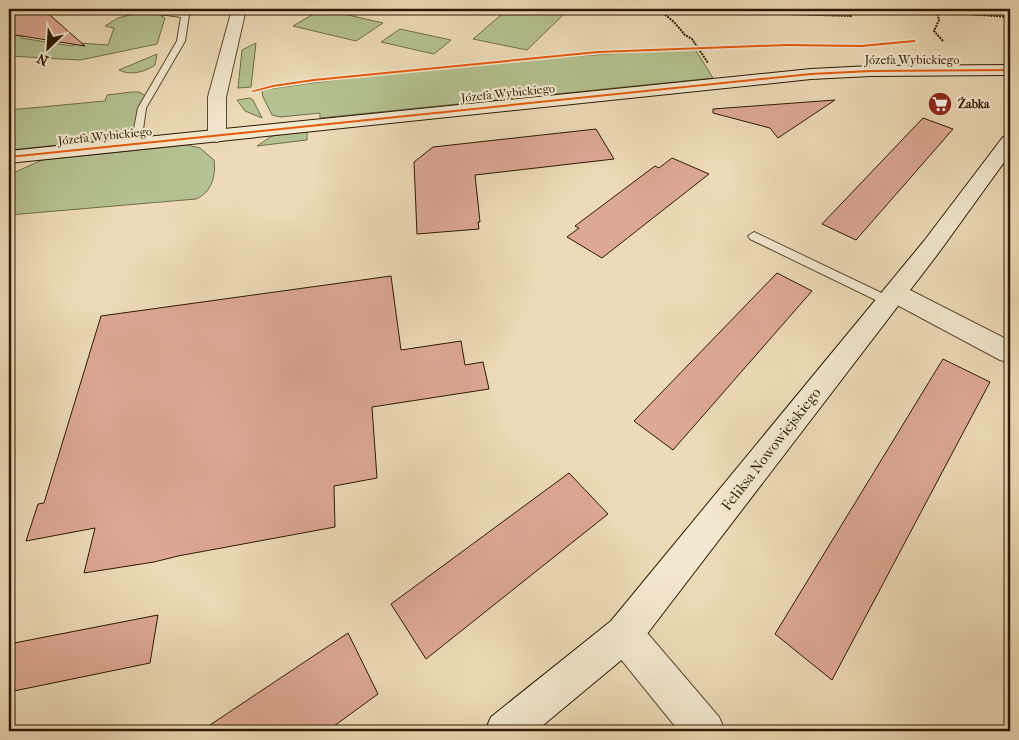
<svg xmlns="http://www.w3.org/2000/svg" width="1019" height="740" font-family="'IM FELL French Canon',serif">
<rect width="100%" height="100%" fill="#ecdbb6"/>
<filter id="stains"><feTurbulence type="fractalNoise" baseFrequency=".004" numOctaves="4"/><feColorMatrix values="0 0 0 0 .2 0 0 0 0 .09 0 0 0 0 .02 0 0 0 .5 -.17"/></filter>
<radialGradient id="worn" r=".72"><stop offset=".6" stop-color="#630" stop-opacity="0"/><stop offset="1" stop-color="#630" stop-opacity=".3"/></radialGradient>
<!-- green -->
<path fill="#b4c190" stroke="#706d48" d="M322,9L383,23L356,41L293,26Z
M508,9H569L527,50L473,39Z
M141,12L156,13L165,18L157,44L80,60L9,56V30L13,29L27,34L21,38L72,46L78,43L108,45L114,28L105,26L118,18Z
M400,29L451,40L434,54L381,42Z
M256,43L251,87L238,88L242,50Z
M695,49L713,78L320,118V113L280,117L272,115L263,97L262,90C406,69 551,56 695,49Z
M157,54L155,65C145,72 130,76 119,70Z
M132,92H139L146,96L138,128L120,139L9,150V110L105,101L107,95Z
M250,98L253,100L262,118L245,111L237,100Z
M307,131V140L257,146L272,136Z
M187,145L200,148L214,160C216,176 212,192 196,199L9,215V175L42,160Z"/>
<!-- building -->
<path fill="#dda894" stroke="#2c1900" d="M9,9H43L85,46L9,34Z
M835,100L778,138L770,128L713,113V109Z
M923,118L953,129L856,240L822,224Z
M596,129L614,159L475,175L480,222H478L479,229L417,234L414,162L433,147Z
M672,158L709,174L602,258L567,237L579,228L575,226L655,166L659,168Z
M777,273L812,291L673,450L634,421Z
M391,276L401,350L461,341L465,365L483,362L489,389L372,407L377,478L334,486L335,527L178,556L154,562L84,573L95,528L26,541L38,504L44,503L101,316Z
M943,359L990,382L832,680L775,634Z
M569,473L608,514L426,659L391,604Z
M158,615L150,663L9,692V644Z
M348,633L378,694L327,731H201Z"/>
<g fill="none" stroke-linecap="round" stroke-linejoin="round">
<!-- lane casing -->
<g stroke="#5c4a2e" stroke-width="2">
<path id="lane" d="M93,9H106L93,13Z
M134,9H153L185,13L189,15L185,41L146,108L141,144L136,147L131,144L138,108L177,41L181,17L138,11Z
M754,232L892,298L894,301L892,304H884L750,239L748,236Z"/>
</g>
<!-- street casing -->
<g stroke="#5c4a2e" stroke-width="2">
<path id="street" d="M232,9H246L226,97V136L224,140L217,142L210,140L208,136V97Z
M895,284L904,287L1010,341V363L1000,360L886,299L883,293L886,287Z
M624,615L637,621L719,717L725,731H679L611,647L605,634L611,621Z"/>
</g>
<!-- secondary casing -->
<g stroke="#2c1900" stroke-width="2">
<path id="secondary" d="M1010,65V75L871,76L811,79L9,163V151L811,69L871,66Z
M1010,135V154L940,251L637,647L536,731H485L491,717L611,621L924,241L1003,137Z"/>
</g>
<!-- path -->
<path stroke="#2c1900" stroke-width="2" stroke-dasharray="2 1" stroke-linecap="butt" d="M658,9L674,22L685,35L692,39L708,63
M730,9L755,13L851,16L846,9
M889,9L937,12L935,9
M943,41L934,31L939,20L937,12L1010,17"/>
<!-- lane -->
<use href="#lane" fill="#f3e8d0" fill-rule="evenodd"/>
<!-- street -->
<use href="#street" fill="#f3e8d0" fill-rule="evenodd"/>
<!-- secondary -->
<use href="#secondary" fill="#f3e8d0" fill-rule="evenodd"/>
<!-- cycleway casing -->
<g stroke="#f3e8d0" stroke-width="3">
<path id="cycleway" d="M914,40L916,41L915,42L861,47L787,46L598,53L314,81L273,87L253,92L251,91L273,85L314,79L598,51L787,44L861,45Z
M1010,69V71L871,72L811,75L9,158V156L811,73L871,70Z"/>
</g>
<!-- cycleway -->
<use href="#cycleway" fill="#e8590c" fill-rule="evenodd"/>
</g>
<!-- icons -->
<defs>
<g id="supermarket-disc" transform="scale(1.25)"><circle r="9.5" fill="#8f2418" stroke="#f3e8d0"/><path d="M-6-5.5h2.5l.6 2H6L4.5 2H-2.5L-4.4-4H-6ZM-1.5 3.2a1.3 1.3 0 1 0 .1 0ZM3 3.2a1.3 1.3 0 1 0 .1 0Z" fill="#fff"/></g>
</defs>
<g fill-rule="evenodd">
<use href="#supermarket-disc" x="940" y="104"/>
</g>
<g text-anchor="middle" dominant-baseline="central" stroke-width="4.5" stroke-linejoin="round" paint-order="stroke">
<!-- far-street labels -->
<g font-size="12" fill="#2c1900" stroke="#f3e8d0">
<text x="912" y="60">Józefa Wybickiego</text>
<text transform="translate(508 93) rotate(-6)">Józefa Wybickiego</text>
<text transform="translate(105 136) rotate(-6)">Józefa Wybickiego</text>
</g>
<!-- far-poi labels -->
<g font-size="12" font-weight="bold" fill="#2c1900" stroke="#f3e8d0" text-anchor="start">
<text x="958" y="104">Żabka</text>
</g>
<!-- street labels -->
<g font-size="15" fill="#2c1900" stroke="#f3e8d0">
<text transform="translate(771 449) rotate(-52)">Feliksa Nowowiejskiego</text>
</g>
</g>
<!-- margin -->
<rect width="1019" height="740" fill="none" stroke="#ecdbb6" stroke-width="30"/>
<rect x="10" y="10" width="999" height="720" fill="none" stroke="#2c1900" stroke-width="2.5"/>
<rect x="15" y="15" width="989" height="710" fill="none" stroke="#2c1900"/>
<!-- north arrow -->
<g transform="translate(48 48) rotate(205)" stroke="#f3e8d0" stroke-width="4" paint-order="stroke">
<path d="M0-4L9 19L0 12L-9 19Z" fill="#2c1900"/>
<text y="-8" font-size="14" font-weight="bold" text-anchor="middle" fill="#2c1900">N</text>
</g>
<rect width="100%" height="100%" filter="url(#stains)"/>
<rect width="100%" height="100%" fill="url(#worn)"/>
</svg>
